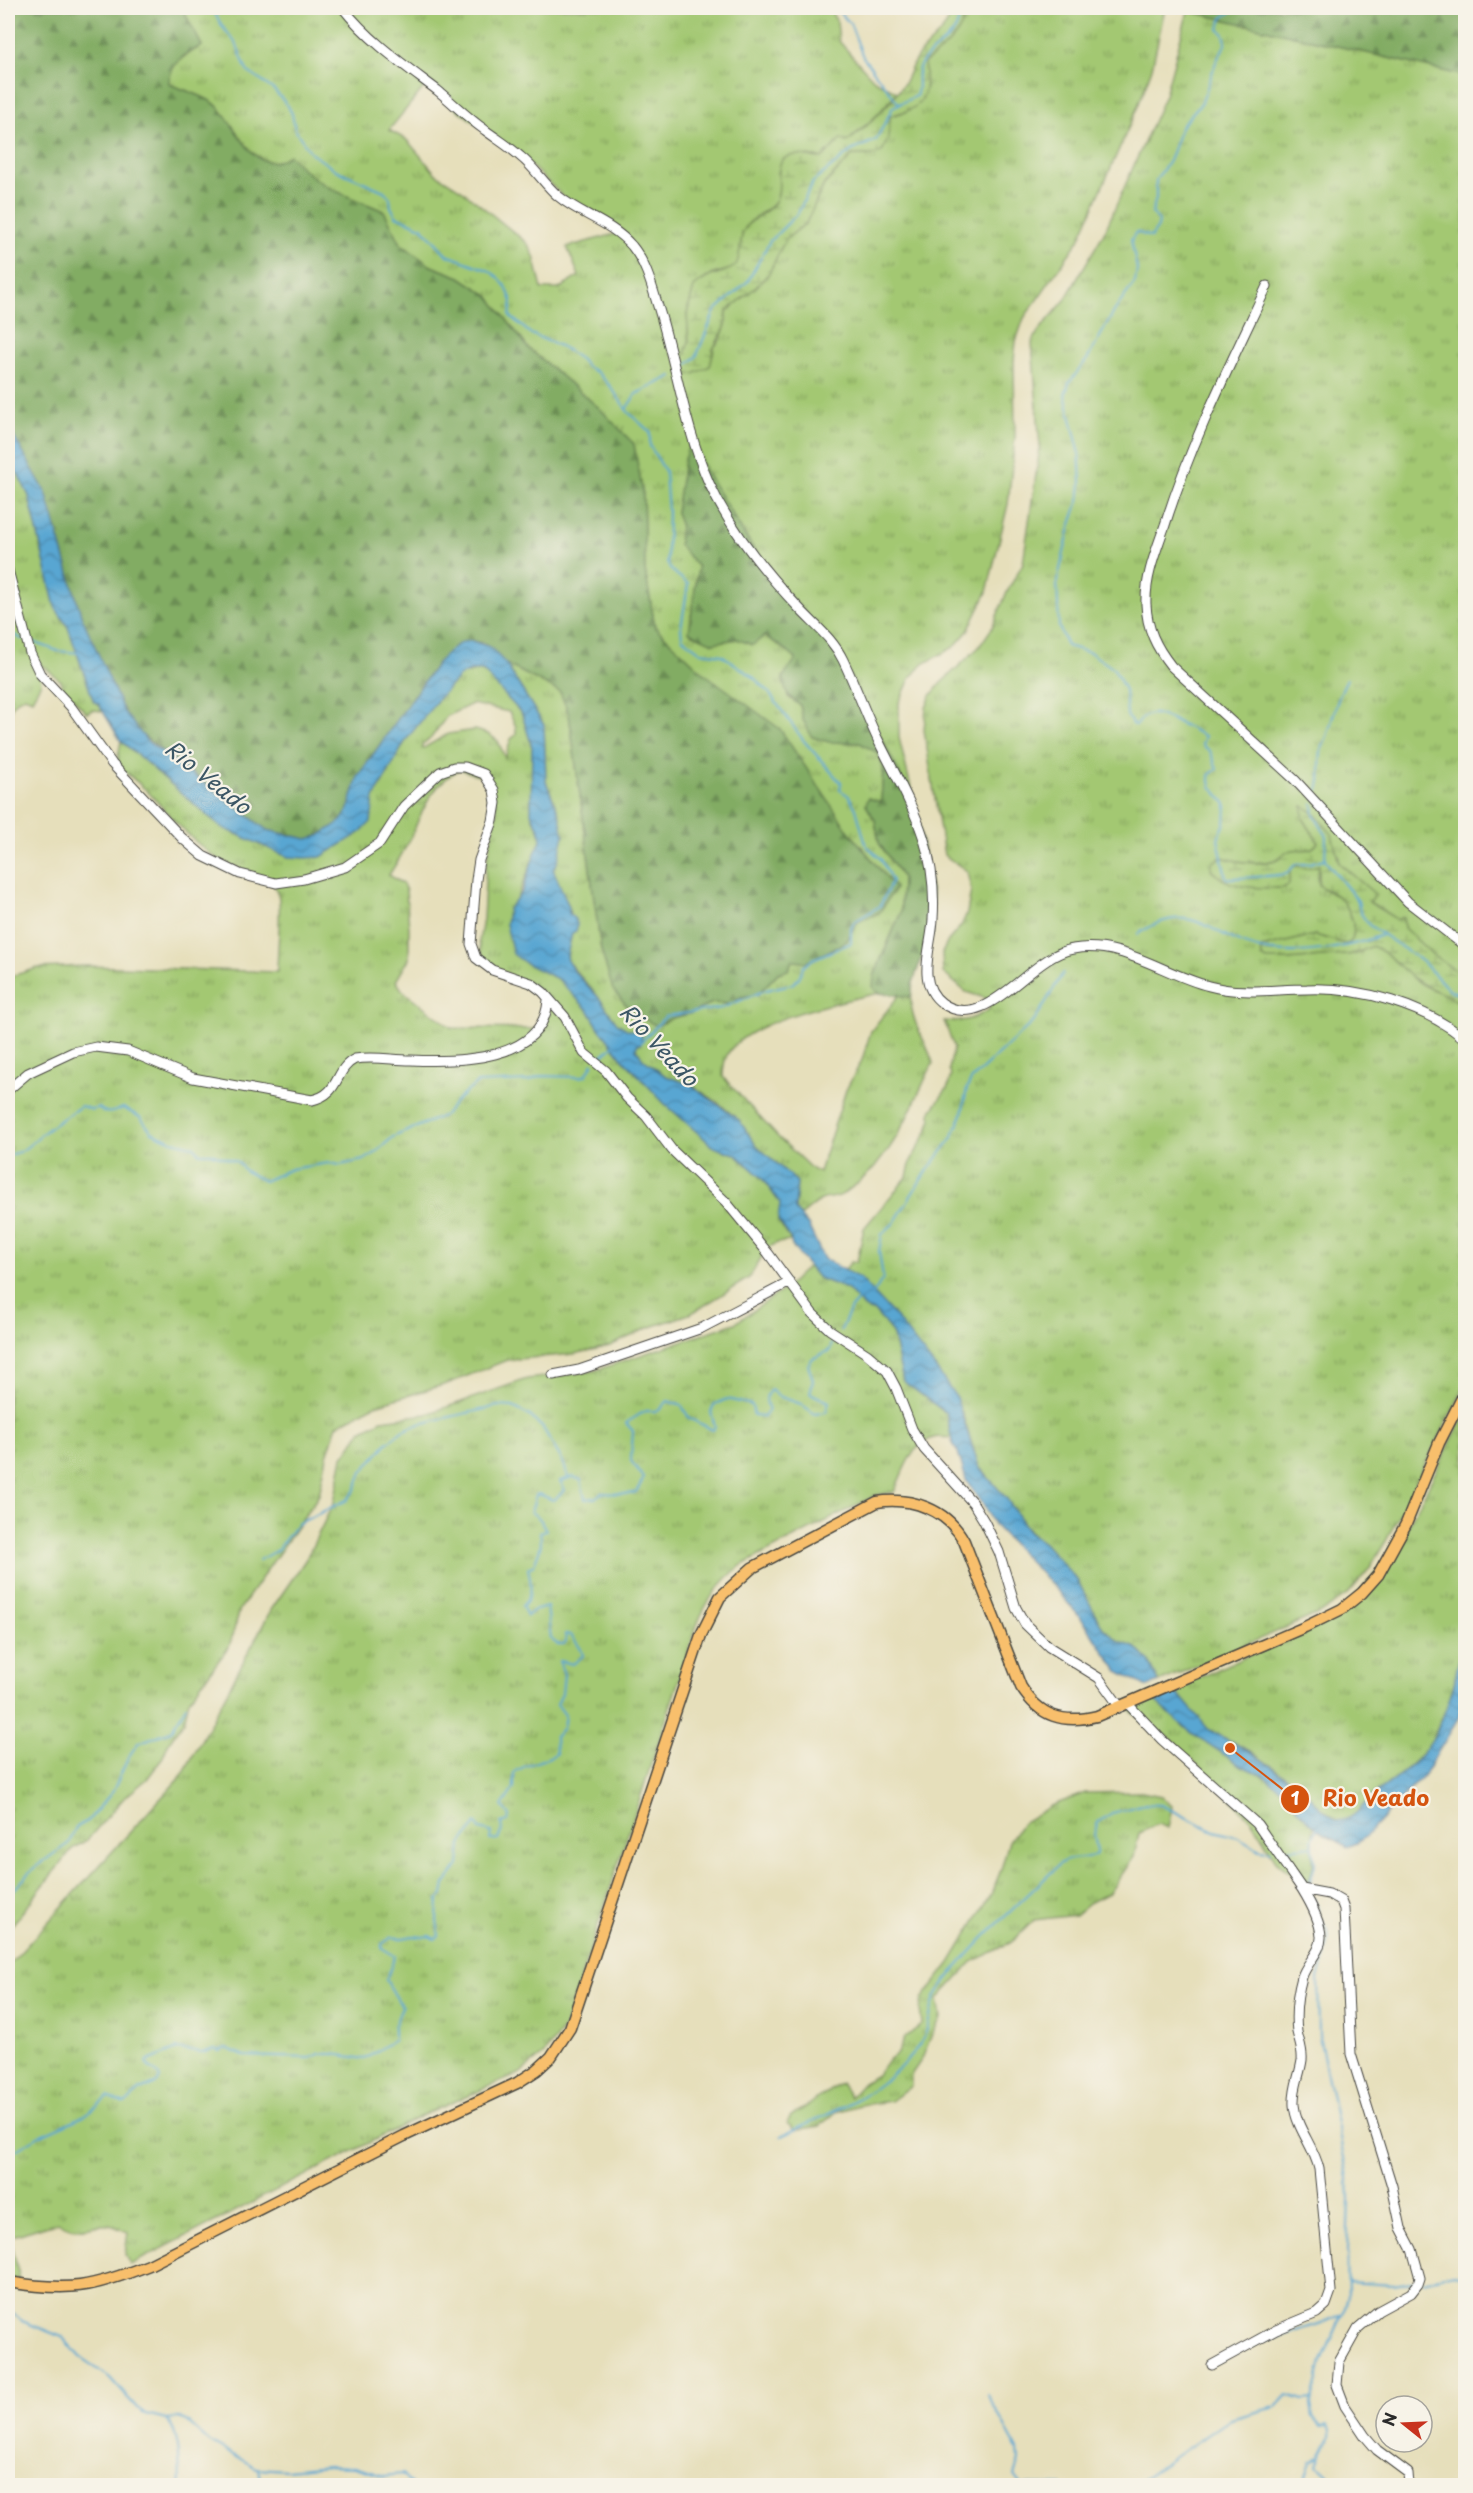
<svg xmlns="http://www.w3.org/2000/svg" width="1473" height="2493" font-family="'Playpen Sans',sans-serif">
<defs>
<pattern id="grass-tufts" width="24" height="20" patternUnits="userSpaceOnUse" patternTransform="scale(1.5)"><rect width="24" height="20" fill="#a3c872"/><path d="M3 7l-1-3M5 7V3M7 7l1-3M15 17l-1-3M17 17v-4M19 17l1-3" fill="none" stroke="#85a35e"/></pattern>
<pattern id="forest-firs" width="22" height="20" patternUnits="userSpaceOnUse" patternTransform="scale(1.5)"><rect width="22" height="20" fill="#82ac64"/><path d="M5 1l3.5 6h-7zM16 11l3.5 6h-7z" fill="#6b8c53"/></pattern>
<pattern id="wetland-marsh" width="20" height="14" patternUnits="userSpaceOnUse" patternTransform="scale(1.5)"><rect width="20" height="14" fill="#a3c872"/><path d="M1 5h8M5 5V1M11 12h8M15 12V8" fill="none" stroke="#85a35e"/></pattern>
<pattern id="water-waves" width="16" height="10" patternUnits="userSpaceOnUse" patternTransform="scale(1.5)"><rect width="16" height="10" fill="#59a6d2"/><path d="M0 5q4-4 8 0t8 0" fill="none" stroke="#4a87ab"/></pattern>
</defs>
<rect width="100%" height="100%" fill="#f7f3e8"/>
<filter id="ink" filterUnits="userSpaceOnUse"><feTurbulence type="fractalNoise" baseFrequency=".0167" numOctaves="2"/><feDisplacementMap in="SourceGraphic" scale="12" xChannelSelector="R" yChannelSelector="G"/><feConvolveMatrix kernelMatrix="1 2 1 2 8 2 1 2 1" color-interpolation-filters="sRGB"/></filter>
<filter id="wash" filterUnits="userSpaceOnUse"><feTurbulence type="fractalNoise" baseFrequency=".008" numOctaves="4" result="noise"/><feDisplacementMap in="SourceGraphic" scale="24" xChannelSelector="R" yChannelSelector="G"/><feGaussianBlur stdDeviation="1.35" result="paint"/><feColorMatrix in="noise" values="0 0 0 0 0 0 0 0 0 0 0 0 0 0 0 0 0 1.4 0 .05"/><feComposite in="paint" operator="in"/></filter>
<g filter="url(#wash)">
<rect width="100%" height="100%" fill="#e6dfbb"/>
<!-- grass -->
<path fill="url(#grass-tufts)" stroke="#677a4e" stroke-width="1.5" fill-rule="evenodd" d="M182,8H829L837,22L839,41L853,57L874,80L897,92L877,115L847,142L840,140L822,158L799,155L778,174C785,215 758,205 744,230C739,239 742,260 736,266C730,271 721,271 714,274C707,277 700,282 694,287L687,314L689,342L681,365L710,366L714,347L720,340L726,325L727,311L756,287L769,273L785,240L806,223L824,185L853,155H874L890,122V116L905,112L926,87L924,63C942,50 966,33 965,8H1165L1152,68L1138,106L1079,240L1024,318L1016,341L1014,361L1015,437L1008,504L987,592L968,631L954,647L925,663L916,671L910,679L899,703V738L915,804L803,617L739,528L706,472L678,503L676,512L680,524L679,545L698,567L693,607L690,620L713,643L737,639L753,645L764,635L797,659L783,677L788,697L800,705L803,720L829,742L860,743L878,753L883,769L881,802L866,805L875,820L879,843L902,877L901,912L880,961L873,987L879,993C839,1002 756,1018 730,1050C724,1058 723,1067 723,1077L777,1136L813,1170L819,1172L846,1090L862,1060L871,1031L899,995L911,997C910,1022 926,1040 933,1063C908,1113 894,1161 843,1194C836,1199 828,1197 821,1200C814,1204 806,1212 799,1217L795,1210L797,1182L755,1144L739,1120L716,1101L691,1085L666,1076L643,1059L636,1049L635,1031L627,1030L617,1023L600,999L568,962L567,955L572,933L569,907L553,869L558,861L559,813L546,782L544,725L506,664L560,692L569,714L601,950L627,1005L633,1013L657,1026L672,1018L692,1013L712,1003L727,1004L740,997L757,995L778,973L788,970L792,961L805,962L812,960L847,941L857,922L879,913L895,888L847,829L705,674L655,627L645,570L643,494L599,408L528,348L489,296L460,277L431,266L401,244L384,211C346,195 318,188 289,155C254,181 236,122 216,105C204,95 184,90 169,84C169,63 185,55 202,46ZM425,86L525,160L571,204L619,233L567,247L579,276L559,289H542L534,256L527,243L463,191L436,174L407,140L389,130Z
M1188,11L1465,76V977L1434,956L1404,928L1403,917L1397,920L1368,901L1375,895L1339,863V855L1303,818L1318,842C1311,854 1302,848 1292,850C1286,852 1281,858 1275,860C1258,865 1238,862 1221,857L1274,888H1283L1289,884L1290,870L1295,865L1307,868L1319,865C1319,869 1317,876 1318,880C1320,891 1333,892 1340,898C1350,909 1359,931 1350,943L1345,944L1315,935L1261,948L1262,957L1287,960L1355,954L1372,946C1392,953 1404,973 1422,984C1436,992 1452,996 1465,1006V1386L1386,1541L1369,1569L1348,1594L1320,1613L1159,1682L1148,1660L1136,1648L1120,1642L1103,1628L1077,1580L1044,1543L1029,1532L1007,1499L979,1467L962,1412L845,1269L851,1262H857L864,1228L907,1177L911,1161L929,1128L931,1120L930,1113L948,1087L951,1075L949,1069L954,1047L944,1021C962,1023 974,1019 990,1009L985,998L966,992L943,973L942,953L948,941L961,926L967,913L971,890L967,871L944,855L924,730L926,708L930,697L940,684L979,647L992,628L1006,594L1023,563L1040,447L1032,343L1038,332L1065,300L1105,231L1165,95Z
M8,461L18,474L29,496L55,607L68,627L94,702L98,703L103,711L92,710L87,713L62,687V682L42,665L40,670L41,683L32,699L25,696C14,701 9,705 11,718L8,723Z
M480,670L491,677L522,714L532,747V817L540,831L541,841L517,898L527,964L558,979L589,1011L599,1028L622,1058L664,1103L714,1147L735,1154L761,1177L781,1204L778,1220L791,1241L777,1243L767,1248L749,1278L692,1313L648,1328L610,1346L574,1354L507,1360L447,1384L375,1405L337,1425L327,1456L319,1495L240,1609L229,1647L189,1700L184,1721L169,1742L162,1759L147,1779L123,1799L87,1840L72,1849L8,1930V977L38,968L86,966L277,972C277,957 282,904 278,894C271,872 243,873 225,863C181,839 158,792 116,766L121,741L221,827L288,857H321L374,798L406,740L439,698L461,675ZM472,704L509,712L516,727V735L511,739L505,758L498,741L488,734L475,730L448,734L422,749V745L431,738L447,716ZM460,769L489,780L497,812L486,864L483,919L479,942L481,953L488,964L544,993L547,1021L545,1029L452,1028L403,991L396,981L409,959V928L406,891L403,884L389,875C396,864 403,853 409,841C423,811 429,786 460,769Z
M808,1266L818,1278L847,1289L866,1309L875,1312L888,1327L893,1335L903,1381L946,1413L952,1438C946,1438 938,1436 933,1438C909,1446 903,1473 894,1492L876,1495L742,1565C721,1581 706,1601 697,1625L564,2028L544,2054L519,2074L425,2114L130,2265L125,2255L128,2232C122,2230 115,2226 109,2225C88,2223 79,2237 58,2222L10,2237L20,2280L8,2278V1966L183,1774L271,1610L306,1559L334,1502L343,1457L361,1431L382,1420L427,1414L527,1379L594,1371L735,1323L785,1289Z
M1465,1414V1648L1461,1654L1454,1688L1446,1709L1429,1746L1408,1768L1371,1797L1351,1819L1339,1821L1325,1812L1299,1786L1250,1751L1209,1730L1174,1689L1292,1636L1322,1625L1340,1615L1399,1544Z
M1152,1698L1189,1731L1240,1765L1264,1776L1288,1794L1298,1810L1314,1825C1310,1847 1319,1869 1305,1886L1276,1861L1252,1821L1206,1773L1171,1739L1127,1709Z
M1142,1792L1161,1796L1172,1806L1168,1828L1158,1824L1139,1833L1134,1857L1109,1893L1089,1903L1075,1915L1034,1920L1013,1941L972,1962L938,1999L941,2018L932,2034L922,2059L911,2075V2086L891,2101L860,2105L836,2112L820,2126L795,2130L787,2123L791,2116L841,2083L850,2097L863,2083L877,2075L888,2060L898,2053L905,2038L922,2024L920,2010L922,1999L950,1963L990,1897L1001,1870L1009,1841L1022,1823L1051,1806L1085,1793Z"/>
<!-- forest -->
<path fill="url(#forest-firs)" stroke="#566c48" stroke-width="1.5" d="M8,8H182L202,46C185,54 169,63 169,84C183,90 199,94 212,102C235,116 252,184 289,155C318,188 345,195 384,211L401,244L431,266L460,277L489,296L528,348L599,408L634,444L643,494L645,570L655,627L705,674L780,729L847,829L895,888L879,913L857,922L847,941L812,960L805,962L792,961L788,970L778,973L757,995L740,997L735,1004L712,1003L692,1013L672,1018L657,1026L633,1013L613,990L601,950L569,714L560,692L506,664L484,643L472,641L438,662L417,691L358,776L348,811L341,821L319,836L307,839L267,830L138,732L124,712L81,615L46,493L8,426Z
M1189,8H1465V76L1188,11Z
M692,438L706,472L770,576L832,641L915,804L933,901L928,938L913,983L911,997L879,993L873,988L874,976L901,912L902,877L879,843L875,820L866,805L868,798L881,802L883,769L878,753L860,743L829,742L812,737L803,720L800,705C788,697 784,691 783,677L796,659L778,644L764,636L753,645L737,639L713,643L689,632L698,567L679,545L680,524L676,512L684,459Z"/>
<!-- wetland -->
<path fill="url(#wetland-marsh)" stroke="#677a4e" stroke-width="1.5" d="M952,8H965C966,33 942,50 924,63C926,81 930,101 909,110C903,113 896,113 890,116L888,138L882,152L874,155H853L824,184L806,223L785,240L769,273L756,287L727,311L725,328L714,347L710,366L694,374H688L681,365L689,342L687,314L694,287C708,273 726,274 735,266C741,261 739,240 744,230C750,218 767,214 775,202C786,185 766,155 798,155C806,155 814,158 822,158L841,139L847,142C866,128 890,104 903,85C909,76 911,65 918,56C930,41 951,28 952,8Z
M1303,806L1313,812L1332,834L1339,863L1376,895L1369,902L1397,920L1403,917L1404,928L1434,956L1465,977V1006C1451,995 1433,991 1418,981C1401,971 1391,953 1372,946L1355,954L1287,960H1267L1262,957L1261,948L1315,935L1345,944L1350,943C1359,930 1350,908 1340,898C1334,893 1325,890 1319,885V865L1307,868L1295,866L1290,870L1289,884L1283,888C1258,888 1227,890 1211,869L1212,863L1221,857C1238,862 1258,866 1275,860C1281,858 1286,851 1292,850C1302,848 1311,854 1318,842L1303,818Z"/>
<!-- water -->
<path fill="url(#water-waves)" stroke="#42687e" stroke-width="1.5" d="M8,426L46,493L81,615L124,712L147,741L267,830L307,839L319,836L341,821L348,811L358,776L438,662L454,647L462,642L472,641L490,647L506,664L544,725L546,782L559,813L564,835L558,861L553,869L569,907V914C576,919 579,923 576,931L572,933L567,955L568,962L573,970L600,999L617,1023L628,1030L640,1031L642,1033L641,1043L637,1045L636,1049L643,1059L666,1076L691,1085L739,1120L755,1144L797,1182L795,1210L808,1225L824,1259L861,1279L893,1314L934,1366L956,1397L979,1467L1007,1499L1028,1532L1044,1543L1077,1580L1103,1628L1120,1642L1136,1648L1148,1660L1159,1682L1147,1687L1118,1671L1084,1622L1056,1589L995,1526L981,1501L966,1480L958,1452L953,1446L946,1413L903,1381L893,1335L888,1327L875,1312L866,1309L847,1289L818,1278L792,1246L790,1237L778,1220L780,1203L761,1177L735,1154L714,1147L664,1103L622,1058L599,1028L589,1011L558,979L527,964L513,954L506,924L508,909L522,892L535,853L541,841L540,831L531,813L532,747L522,714L483,671H471L461,675L439,698L406,740L374,798L371,822L360,833L321,857L306,858L288,857L221,827L120,740L98,703L94,702L68,627L55,607L29,496L18,474L8,461Z
M1465,1648V1700L1457,1721L1424,1775L1368,1834L1359,1842L1348,1847L1321,1832L1298,1810L1288,1794L1264,1776L1240,1765L1189,1731L1152,1698L1174,1689L1209,1730L1249,1751L1299,1786L1325,1812L1338,1821C1358,1818 1360,1806 1374,1795C1393,1780 1415,1765 1428,1746C1439,1730 1446,1709 1452,1691C1457,1676 1456,1660 1465,1648Z"/>
<g fill="none" stroke-linecap="round" stroke-linejoin="round">
<!-- stream -->
<path stroke="#59a6d2" stroke-width="2" d="M212,8L222,26L236,43L247,71L274,90L288,106L292,114L295,130L312,154L336,170L384,191L390,198L391,207L396,216L422,227L447,255L488,270L498,277L506,287L512,301L510,316L531,334L562,347L580,359L587,367L597,372L611,387L628,412L650,432V446L665,471L668,512L667,562L670,569L688,584L681,628L682,638L701,652L722,655L752,676L767,690L804,741L841,783L840,790L849,796L856,809L866,845L881,859L892,881L880,906L854,922L851,929V943L813,959L803,967L799,978L792,984L766,990L722,1008L666,1016L641,1042
M835,8L850,23L863,57L899,104
M1237,8L1222,18L1219,29L1224,34L1226,43L1216,62L1202,102L1182,125L1169,161L1156,180V198L1152,213L1159,221L1158,227L1151,237L1136,232L1131,240L1137,269L1135,282L1115,310L1088,358L1069,383L1065,395L1079,450L1081,483L1079,501L1070,527L1057,582L1059,627L1067,646L1091,653L1114,669L1125,690L1127,715L1132,724L1136,725C1140,720 1144,715 1151,714C1163,712 1194,731 1205,736L1202,745L1210,751L1217,769L1209,775L1211,786L1226,804L1225,823L1218,839L1226,878C1230,879 1283,875 1286,874C1290,871 1293,866 1296,864H1306L1324,859L1358,901L1360,912L1369,925L1423,962L1449,990L1466,996
M683,368L696,357L715,311L748,281L770,241L798,213L813,182L851,151L876,140L893,107L916,96C921,85 914,74 921,64C934,44 966,36 957,8
M626,409L636,394L672,376
M8,632L22,639
M30,641L58,651L80,653
M1315,798C1324,777 1318,771 1321,751C1323,745 1326,740 1328,733C1334,715 1337,696 1347,679
M1313,804L1314,815L1326,835L1325,860
M1138,934C1195,895 1212,941 1265,950C1301,956 1348,948 1382,935
M600,1057L614,1045
M8,1156C12,1154 17,1153 21,1151C29,1147 36,1138 43,1133C56,1123 68,1115 81,1106L93,1110L98,1107C106,1116 114,1112 123,1108L140,1117L152,1132L172,1141L193,1146L200,1153H210L238,1162L245,1171L264,1181L291,1169L329,1163L340,1165L364,1160L374,1154L393,1137L445,1115L455,1102L477,1083L529,1081L541,1076L580,1077L586,1075L593,1063
M872,1296L883,1278L879,1251L882,1234L894,1223L922,1178L952,1138L962,1114L967,1088L971,1080L1035,1020L1063,973
M841,1330L851,1308L859,1299
M259,1560L277,1550L297,1524L347,1500L355,1490L362,1472L387,1443L402,1431L419,1424L498,1406L513,1407L530,1416L543,1428L563,1462L568,1477
M1280,1850L1312,1846
M1309,1886L1315,1864L1312,1840L1318,1826
M8,1896L34,1868L69,1843L76,1827L88,1821L113,1791L129,1756L138,1743L171,1731L186,1706
M1314,1898L1319,1912
M1322,1920L1328,1933L1329,1940L1318,1979L1319,2035L1348,2178L1349,2200L1347,2250L1348,2296L1344,2311L1322,2361L1311,2404L1313,2418L1320,2426L1328,2425C1336,2438 1321,2452 1318,2465L1328,2474L1334,2486
M781,2136C831,2113 894,2088 923,2039C931,2025 929,2006 938,1992C972,1944 1019,1904 1061,1863C1072,1855 1084,1861 1095,1855L1097,1851L1094,1834L1098,1822L1112,1813L1145,1804L1161,1805L1214,1831L1238,1837L1260,1850L1271,1851
M8,2155L41,2135L84,2116L108,2097L125,2104L139,2091L157,2083L160,2078C157,2070 147,2069 146,2062L177,2049L202,2053L214,2049L219,2051L226,2048L244,2056L310,2058L319,2054H333L365,2059L394,2040V2027L402,2007L386,1980L395,1956L382,1948V1944L392,1937C401,1940 405,1937 413,1936C420,1936 422,1938 429,1936L435,1939L439,1936L437,1920L438,1900L443,1895L445,1884L459,1865L461,1844L476,1823L480,1829L491,1832L490,1840L499,1839L502,1832L501,1823L508,1821L510,1816L502,1806L514,1788V1772C527,1764 543,1761 556,1754L555,1737L563,1728L565,1715L557,1704L562,1694L564,1674L559,1661L573,1664L583,1656L581,1649L571,1635L565,1634L566,1641L564,1644H557L551,1639L547,1607L533,1611L527,1616L522,1606C534,1596 531,1581 528,1568L534,1565C538,1551 543,1549 540,1532L546,1530L540,1519L531,1512L536,1495L539,1494L553,1500L565,1490L560,1481L573,1477L581,1480L585,1499L595,1498L601,1493L629,1494L636,1492L644,1478L631,1461L633,1431L626,1423L645,1411H658L668,1401L682,1406L689,1418L713,1430L715,1427L711,1412L715,1404L727,1399L752,1405L754,1416L764,1417L769,1410C766,1404 764,1395 771,1390L778,1396L801,1404L815,1414L826,1412L829,1402L810,1393L813,1380L808,1365L812,1359L830,1350L833,1340
M1423,2281L1453,2274L1466,2276
M1348,2282L1394,2285L1417,2281
M8,2309L22,2321L62,2337L80,2357L109,2377L137,2408L146,2414L166,2419L179,2418L187,2421L210,2442L257,2468L286,2470L328,2466L354,2467L384,2476L402,2474L413,2486
M1266,2341L1328,2321L1342,2314
M987,2394L1018,2450L1019,2460L1014,2476L1021,2485
M166,2419C182,2437 179,2463 180,2486
M259,2468L262,2486
M1022,2485L1062,2486
M1090,2486L1140,2481L1230,2419L1276,2407L1287,2395L1303,2400L1313,2399
M1302,2486L1311,2462L1321,2456"/>
</g>
</g>
<g filter="url(#ink)">
<g fill="none" stroke-linecap="round" stroke-linejoin="round">
<!-- minor casing -->
<g stroke="#474641" stroke-width="11">
<path id="minor" d="M343,8C369,41 404,65 437,90C453,103 468,118 485,130C497,139 510,147 521,157C535,168 544,184 558,196C581,215 611,222 632,246C645,262 651,283 657,303C676,362 684,426 709,483C730,529 763,570 797,606C814,625 832,637 843,660C856,687 866,715 879,742C910,804 938,846 933,919C932,946 915,983 942,1003C986,1035 1029,956 1073,949C1122,940 1164,975 1209,986C1242,995 1274,989 1307,989C1360,987 1425,1005 1466,1040
M1267,286C1230,365 1191,442 1165,525C1156,551 1145,577 1146,604C1147,629 1156,647 1171,666L1295,780L1408,902L1466,947
M8,570L30,653L40,674L71,707L112,764L182,838L203,856L240,874L276,883L304,879L345,867L380,843L404,806L440,772L454,767H465L484,774L494,790L496,803L493,821L479,860L476,880L471,944L476,958L492,970L531,983L543,992L565,1017L584,1053L606,1071L627,1098L646,1116L672,1150L726,1202L768,1253L812,1313L830,1330L867,1354L887,1371L896,1388L912,1429L924,1449L973,1503L984,1521L999,1552L1016,1608L1025,1624L1049,1647L1099,1678L1120,1707
M8,1090L28,1073L73,1052L96,1047L128,1051L193,1078L312,1100C341,1094 334,1069 355,1059C374,1056 393,1060 411,1060C457,1062 544,1062 548,1000
M553,1375L579,1370L702,1328L790,1282
M1128,1704L1162,1740L1257,1824L1302,1889L1329,1894L1341,1901L1344,1909L1351,2054L1392,2186L1401,2228L1412,2249L1420,2278L1418,2284L1411,2293L1378,2311L1358,2328L1339,2362L1337,2385L1345,2406L1365,2436L1377,2450L1408,2473L1409,2486
M1212,2365L1276,2330L1317,2313L1326,2305L1331,2291L1319,2169C1314,2146 1296,2128 1294,2105C1293,2088 1300,2075 1302,2060C1303,2050 1299,2041 1297,2032C1295,2015 1297,1995 1302,1977C1306,1963 1322,1951 1321,1936C1320,1920 1310,1902 1302,1889"/>
</g>
<!-- major casing -->
<g stroke="#474641" stroke-width="13">
<path id="major" d="M8,2282C69,2292 92,2288 149,2265L404,2136L517,2083L537,2070L551,2057L570,2028L701,1635L720,1597L752,1568L877,1502C911,1497 947,1509 964,1541L1021,1687C1040,1717 1063,1724 1097,1716L1305,1627L1342,1609L1362,1593L1378,1575L1406,1524L1439,1443L1466,1390"/>
</g>
<!-- minor -->
<use href="#minor" stroke="#fff" stroke-width="9"/>
<!-- major -->
<use href="#major" stroke="#f8bf6c" stroke-width="10"/>
</g>
</g>
<g text-anchor="middle" dominant-baseline="central" stroke-width="4.5" stroke-linejoin="round" paint-order="stroke">
<!-- water labels -->
<g font-size="22" font-style="italic" fill="#3b5665" stroke="#f7f3e8">
<text transform="translate(209 776) rotate(39)">Rio Veado</text>
<text transform="translate(660 1044) rotate(47)">Rio Veado</text>
</g>
</g>
<!-- callouts -->
<path fill="none" stroke="#d5540f" stroke-width="2" d="M1230 1748L1295 1799"/>
<g fill="#d5540f" stroke="#f7f3e8" stroke-width="2">
<circle cx="1230" cy="1748" r="6"/>
<circle cx="1295" cy="1799" r="15"/>
</g>
<g font-size="18" text-anchor="middle" font-weight="bold" fill="#fff">
<text x="1295" y="1805">1</text>
</g>
<g font-size="22" text-anchor="middle" font-weight="bold" fill="#d5540f" stroke="#f7f3e8" stroke-width="4.5" stroke-linejoin="round" paint-order="stroke">
<text x="1376" y="1806">Rio Veado</text>
</g>
<!-- margin -->
<rect width="1473" height="2493" fill="none" stroke="#f7f3e8" stroke-width="30"/>
<!-- north arrow -->
<g transform="translate(1404 2424) rotate(288)"><circle r="28" fill="#f7f3e8" stroke="#a5a39c" stroke-width="1.5"/>
<path d="M0-4.5L10 22L0 15L-10 22Z" fill="#c8321e"/>
<text y="-9" font-size="16" font-weight="bold" text-anchor="middle" fill="#2b2b2b">N</text>
</g>
</svg>
